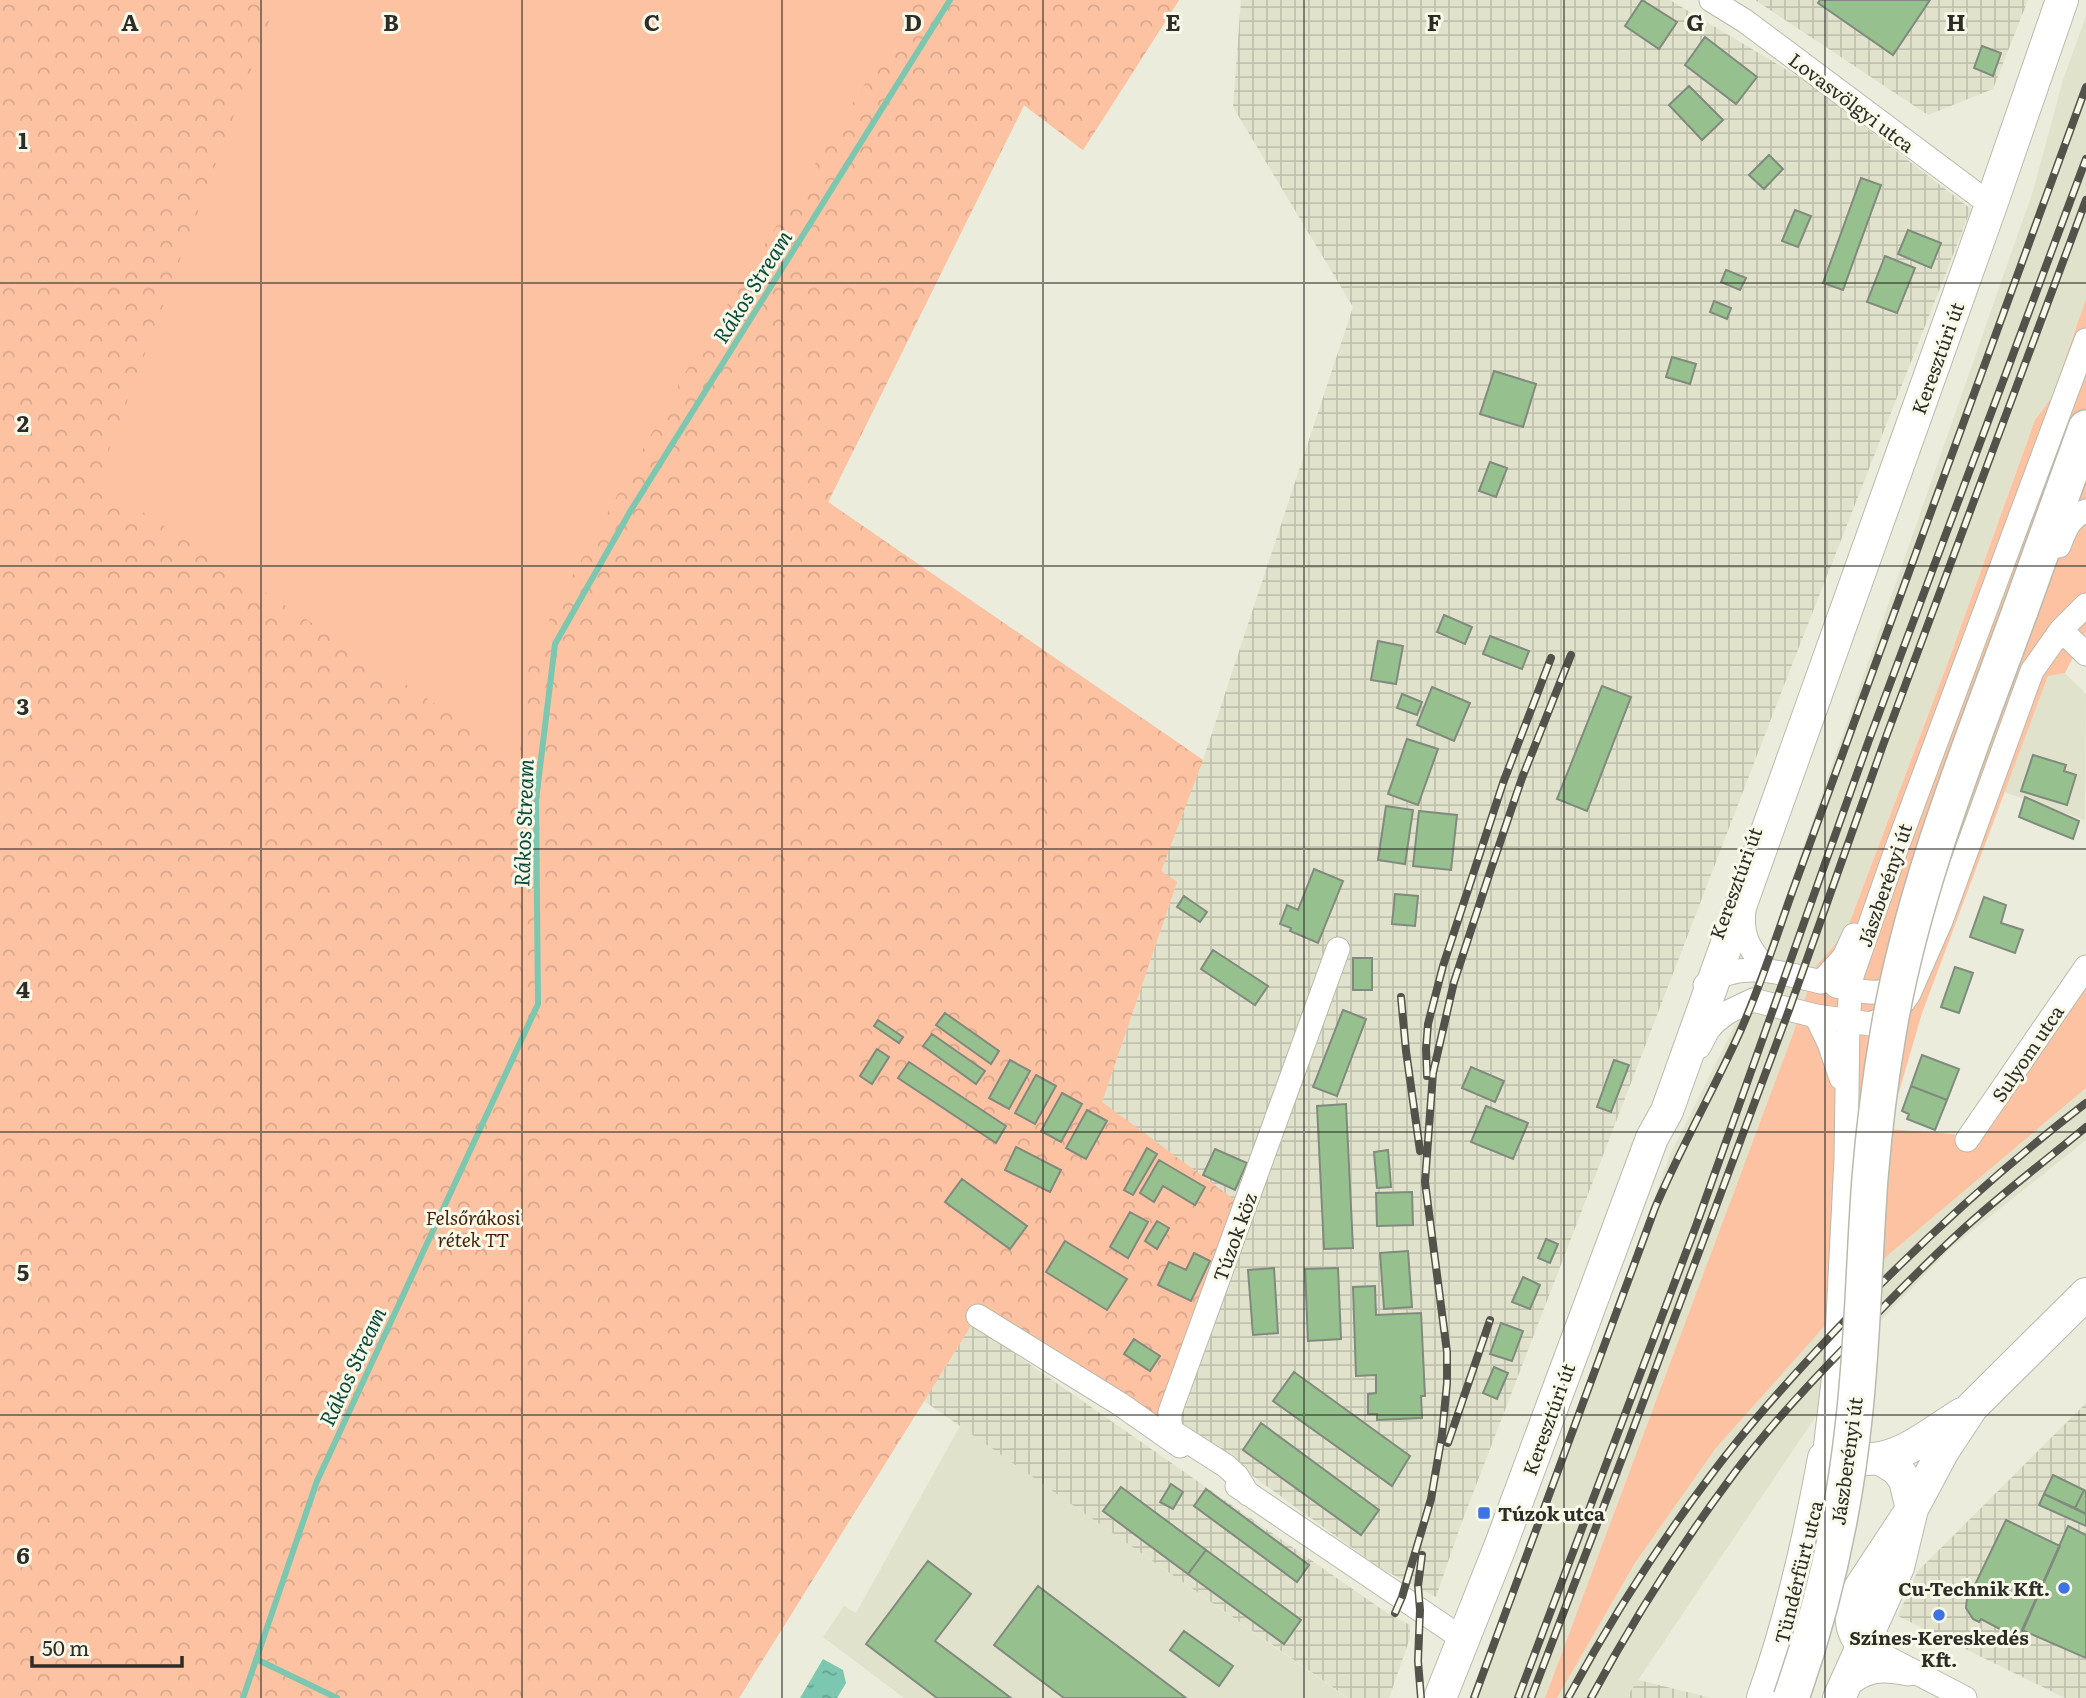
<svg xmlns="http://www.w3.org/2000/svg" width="2086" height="1698" font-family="Literata,serif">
<defs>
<pattern id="industrial-grid" width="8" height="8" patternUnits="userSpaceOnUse" patternTransform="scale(1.75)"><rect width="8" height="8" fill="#e1e2cb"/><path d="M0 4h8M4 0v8" fill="none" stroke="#c1c2ae"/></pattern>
<pattern id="park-crowns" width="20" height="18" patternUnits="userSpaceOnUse" patternTransform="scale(1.75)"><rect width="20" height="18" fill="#fdc2a2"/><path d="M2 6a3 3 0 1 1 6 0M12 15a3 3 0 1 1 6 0" fill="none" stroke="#d9a78c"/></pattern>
<pattern id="water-ripples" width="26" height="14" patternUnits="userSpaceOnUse" patternTransform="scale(1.75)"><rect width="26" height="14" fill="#7bc7af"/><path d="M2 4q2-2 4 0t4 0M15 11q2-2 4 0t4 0" fill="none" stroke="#65a28e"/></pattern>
</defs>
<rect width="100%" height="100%" fill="#ebecdc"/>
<!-- built -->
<path fill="#e1e2cb" d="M2086,16V299L2052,397L2035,420L1950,657L1846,932L1816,966L1794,1031L1545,1698H1476L1544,1517L1669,1157L1739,1017L1767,951L2033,191L2063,80Z
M2065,673L2086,694L2085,820L2004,792L2048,676Z
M2086,1088V1140L1951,1248L1823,1380L1816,1416L1626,1698H1557L1635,1563L1716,1448L1887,1256Z
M960,1426L1347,1698H904L823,1637L844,1606L856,1613Z"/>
<!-- industrial -->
<path fill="url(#industrial-grid)" d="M1241,0H1670L1807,82L1971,209L1781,693L1460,1527L1436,1597L1380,1568L1186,1428L1160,1413L1102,1102L1177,882L1160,871L1203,760L1353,307L1233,107Z
M1755,0H2028L1993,89L1928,115Z
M972,1324L1387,1613L1410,1625V1638L1389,1698H1348L924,1401Z
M2086,1403V1698H2065L1898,1616L1917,1572Z
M1638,1680L1712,1698H1626Z"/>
<!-- green -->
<path fill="#fdc2a2" d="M0,0H1179L1083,150L1024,105L828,502L1203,760L1161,871L1177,882L1102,1102L1240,1204L1068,1364L989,1308L972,1324L739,1698H0Z
M2086,299V632L2065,673L2048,676L1922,1013L1888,1129L1964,1135L2086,954V1088L1887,1256L1716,1448L1635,1563L1557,1698H1545L1794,1031L1816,966L1846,932L1950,657L2035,420L2052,397Z"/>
<!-- park -->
<path fill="url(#park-crowns)" d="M0,0H277L97,482L519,759L529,665L553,611L688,368L917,0H1179L1083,150L1024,105L828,502L1203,760L1161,871L1177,882L1102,1102L1240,1204L1156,1424L989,1308L972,1324L739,1698H0Z"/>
<!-- water -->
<path fill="url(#water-ripples)" d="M823,1659L843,1670L846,1683L837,1698H800Z"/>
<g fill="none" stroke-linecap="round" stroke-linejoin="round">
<!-- stream -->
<path stroke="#7bc7af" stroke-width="6" d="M256,1659L337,1698
M243,1698L317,1481L538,1004L536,800L555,644L631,510L950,0"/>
</g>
<!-- building -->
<path fill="#96c18e" stroke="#808a7e" stroke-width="2" d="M1642,0L1677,22L1659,49L1625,26Z
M1820,0H1930L1893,55L1818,3Z
M1705,37L1757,77L1736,104L1685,65Z
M1982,46L2001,53L1993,76L1974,68Z
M1689,86L1723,120L1702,140L1669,105Z
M1769,155L1783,169L1764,189L1749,175Z
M1861,178L1881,185L1843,290L1823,283Z
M1795,210L1811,216L1798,247L1782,241Z
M1908,230L1941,243L1931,268L1898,254Z
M1885,256L1915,268L1897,313L1867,302Z
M1726,270L1746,278L1740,290L1721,282Z
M1714,301L1731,308L1727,319L1710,312Z
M1672,357L1696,364L1690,384L1666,377Z
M1494,371L1536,384L1523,427L1480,414Z
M1490,462L1507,468L1496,497L1479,491Z
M1444,615L1472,627L1465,644L1437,632Z
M1490,636L1529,651L1522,669L1483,654Z
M1378,641L1403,646L1396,684L1371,680Z
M1602,686L1631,697L1587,811L1557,799Z
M1432,687L1470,703L1454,741L1417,725Z
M1402,694L1422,702L1417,715L1397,708Z
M1407,739L1438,749L1418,805L1388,794Z
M2033,755L2066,765L2064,771L2076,775L2067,805L2021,791Z
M2025,797L2079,821L2073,839L2019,817Z
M1386,806L1413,810L1405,864L1378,860Z
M1419,811L1457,815L1451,870L1413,866Z
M1314,869L1343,881L1318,943L1290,931L1291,928L1280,924L1287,905L1298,910Z
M1395,894L1418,896L1415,926L1392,924Z
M1184,896L1207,912L1200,922L1177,907Z
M1984,897L2006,905L2001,923L2023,930L2015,953L1970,937Z
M1213,950L1268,986L1255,1005L1201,969Z
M1353,958H1372V990H1353Z
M1955,967L1973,973L1959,1013L1941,1007Z
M1343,1010L1366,1019L1337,1096L1313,1087Z
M945,1013L999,1051L991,1064L936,1025Z
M878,1020L903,1037L899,1043L874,1026Z
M932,1034L985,1071L976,1084L923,1046Z
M877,1049L889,1057L872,1084L860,1076Z
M1922,1055L1959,1069L1947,1100L1911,1086Z
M1010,1060L1030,1071L1009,1109L989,1098Z
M1614,1060L1629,1065L1611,1112L1597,1107Z
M909,1062L1006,1126L996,1143L898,1078Z
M1471,1067L1504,1081L1495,1102L1462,1088Z
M1036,1075L1056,1086L1035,1124L1015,1113Z
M1911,1086L1947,1100L1935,1130L1907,1119L1909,1114L1902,1111Z
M1062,1093L1082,1104L1061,1142L1041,1131Z
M1346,1104L1353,1248L1324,1249L1317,1106Z
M1486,1106L1528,1123L1513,1159L1471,1142Z
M1087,1110L1107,1121L1086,1159L1066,1148Z
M1016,1147L1061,1170L1050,1192L1005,1170Z
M1147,1148L1157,1154L1133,1195L1124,1190Z
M1215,1149L1247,1163L1235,1190L1203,1175Z
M1388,1150L1391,1187L1377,1188L1374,1152Z
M1159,1160L1205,1187L1195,1205L1163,1186L1154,1202L1140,1193Z
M962,1179L1027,1226L1010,1249L945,1202Z
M1412,1192L1413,1225L1377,1226L1376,1193Z
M1130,1212L1148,1222L1128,1258L1110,1247Z
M1157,1221L1169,1228L1157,1249L1145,1241Z
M1546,1239L1558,1244L1550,1263L1538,1258Z
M1065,1241L1127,1279L1107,1310L1046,1272Z
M1408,1251L1412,1307L1384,1309L1380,1253Z
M1194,1253L1210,1261L1191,1301L1158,1285L1169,1262L1186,1270Z
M1274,1268L1278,1333L1253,1335L1248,1270Z
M1338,1268L1341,1339L1308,1341L1305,1269Z
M1523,1277L1540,1285L1530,1309L1512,1302Z
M1375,1286L1376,1315L1421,1313L1425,1396H1421L1422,1418L1377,1420V1414H1368V1394L1376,1393V1375L1356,1376L1353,1287Z
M1501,1323L1523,1331L1512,1361L1490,1354Z
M1134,1339L1160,1356L1150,1371L1124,1354Z
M1494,1367L1508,1373L1497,1399L1483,1393Z
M1294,1372L1410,1456L1392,1486L1273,1401Z
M1261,1423L1379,1510L1361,1535L1243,1450Z
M2053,1475L2084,1490L2075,1508L2044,1494Z
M1171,1484L1183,1492L1173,1509L1160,1502Z
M1121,1487L1206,1550L1188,1574L1103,1511Z
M1206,1489L1309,1565L1297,1582L1194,1506Z
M2084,1490L2086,1491V1514L2075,1508Z
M2044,1494L2086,1514V1526L2039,1505Z
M2006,1520L2060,1546L2019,1639L1981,1619L1979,1622L1973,1619L1966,1608L1968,1590L1972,1591Z
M2068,1526L2086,1535V1658L2022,1630Z
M1206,1550L1301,1620L1284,1644L1188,1574Z
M928,1561L971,1594L935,1641L1011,1698H937L866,1644Z
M1038,1586L1186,1698H1064L994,1645Z
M1184,1631L1233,1666L1219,1686L1170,1650Z"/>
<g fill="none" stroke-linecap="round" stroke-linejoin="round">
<!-- street casing -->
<g stroke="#b9baab" stroke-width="25">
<path id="street" d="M1711,0L1745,21L1991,205
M2059,546C2065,531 2069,517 2086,511
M2061,630L2086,654
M1744,909C1741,937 1749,948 1766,969
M1705,985C1740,959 1783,973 1821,982L1844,957L1854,935
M1836,986C1860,991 1886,1000 1905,979
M1816,1016L1829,1043L1841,1078
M1699,1047L1708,1030L1715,1022L1728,1012L1753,1000L1816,1016L1870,1024L1888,1017L1901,1005L1909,994L1941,921L2032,671L2061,630L2086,605
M1967,1140L2086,967
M978,1316L1120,1404L1180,1446
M1824,1458L1836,1357L1846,1159L1848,1022L1852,976L1896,850L2086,340
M1237,1486L1463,1639
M1248,1494L1237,1476L1226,1466L1173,1432L1170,1424V1412L1338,949
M1863,1645L1965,1698
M1843,1689C1866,1670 1879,1668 1908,1674"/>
</g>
<!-- secondary casing -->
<g stroke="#b9baab" stroke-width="34">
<path id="secondary" d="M1863,1645C1847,1627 1850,1609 1860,1588L1912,1509L1943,1451L1972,1407L2086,1294
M1440,1698L1500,1547L1652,1138L1667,1111L1991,205L2062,0
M1763,1698C1791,1620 1809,1540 1824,1458C1842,1458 1862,1461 1880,1458C1909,1453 1937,1429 1962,1414
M1839,1698L1898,1567L1912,1509L1905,1480L1897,1469L1879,1458"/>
</g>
<!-- primary casing -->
<g stroke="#b9baab" stroke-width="38">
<path id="primary" d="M2020,611L2086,428"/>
</g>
<!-- street -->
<use href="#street" stroke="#fff" stroke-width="23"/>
<!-- secondary -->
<use href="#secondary" stroke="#fff" stroke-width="32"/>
<!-- primary -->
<use href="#primary" stroke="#fff" stroke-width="35"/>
<!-- rail casing -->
<g stroke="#53534b" stroke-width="8">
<path id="rail" d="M1401,997L1406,1051L1420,1151
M1427,1076L1426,1049L1428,1024L1443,966L1503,783L1551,658
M1448,1443L1490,1320
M1395,1613L1402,1597L1431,1499L1442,1435L1447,1383V1352L1425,1182L1433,1073L1454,982L1491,869L1522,778L1571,655
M1421,1698L1418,1661L1420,1610L1418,1586L1422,1555
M1474,1698L1655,1208C1680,1149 1712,1093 1739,1034C1759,990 1774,944 1790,898L2086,87
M1518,1698L1696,1226L1869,740L2086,159
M1531,1698L1629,1440L1789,1010L1883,745L2086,200
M1568,1698C1610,1621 1658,1545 1711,1475C1755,1416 1806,1361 1857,1308C1929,1234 2005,1165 2086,1103
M1591,1698C1632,1622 1678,1549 1730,1479C1765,1431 1806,1387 1848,1344C1884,1306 1921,1268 1960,1232C2000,1195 2044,1162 2086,1127"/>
</g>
<!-- rail -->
<use href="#rail" stroke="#f8f9e9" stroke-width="5" stroke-dasharray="16" stroke-linecap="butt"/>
<!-- primary-bridge casing -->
<g stroke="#b9baab" stroke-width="38" stroke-linecap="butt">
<path id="primary-bridge" d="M1791,1698C1823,1608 1844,1514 1854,1419C1863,1339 1864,1259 1870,1178C1874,1130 1880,1081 1888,1034C1912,889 1970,748 2020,611"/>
</g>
<!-- primary-bridge -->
<use href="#primary-bridge" stroke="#fff" stroke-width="35"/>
</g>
<!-- grid -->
<path fill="none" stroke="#2d2d27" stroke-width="2" stroke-opacity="0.55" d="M261,0V1698M522,0V1698M782,0V1698M1043,0V1698M1304,0V1698M1564,0V1698M1825,0V1698M0,283H2086M0,566H2086M0,849H2086M0,1132H2086M0,1415H2086"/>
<!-- markers -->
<g fill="#3e73e4" stroke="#f8f9e9" stroke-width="2.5">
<rect x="1477" y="1506" width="14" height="14" rx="3.5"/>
<circle cx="2064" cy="1588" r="7"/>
<circle cx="1939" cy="1615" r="7"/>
</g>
<g text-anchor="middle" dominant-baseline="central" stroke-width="6" stroke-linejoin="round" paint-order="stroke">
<!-- street labels -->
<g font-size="19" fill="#2d2d27" stroke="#f8f9e9">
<text transform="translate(1852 102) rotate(37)">Lovasvölgyi utca</text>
<text transform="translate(1937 358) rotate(-70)">Keresztúri út</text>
<text transform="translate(1735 883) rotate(-70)">Keresztúri út</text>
<text transform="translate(1884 885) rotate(-71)">Jászberényi út</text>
<text transform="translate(2027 1053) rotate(-56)">Sulyom utca</text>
<text transform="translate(1234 1237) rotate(-70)">Túzok köz</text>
<text transform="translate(1548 1419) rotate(-70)">Keresztúri út</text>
<text transform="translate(1846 1461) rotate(-82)">Jászberényi út</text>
<text transform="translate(1798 1572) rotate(-76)">Tündérfürt utca</text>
</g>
<!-- park labels -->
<g font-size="19" font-style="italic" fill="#441d05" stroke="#f8f9e9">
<text x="473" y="1217">Felsőrákosi<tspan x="473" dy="22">rétek TT</tspan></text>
</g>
<!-- poi labels -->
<g font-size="19" font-weight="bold" fill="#2d2d27" stroke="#f8f9e9" text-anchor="start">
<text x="1498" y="1513">Túzok utca</text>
<text x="2050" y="1588" text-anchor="end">Cu-Technik Kft.</text>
<text x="1939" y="1637" text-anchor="middle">Színes-Kereskedés<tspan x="1939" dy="22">Kft.</tspan></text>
</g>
<!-- water labels -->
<g font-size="21" font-style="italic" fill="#074a3a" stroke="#f8f9e9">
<text transform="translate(751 286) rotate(-58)">Rákos Stream</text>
<text transform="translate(522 823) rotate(-88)">Rákos Stream</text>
<text transform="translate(351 1366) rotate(-65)">Rákos Stream</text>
</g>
</g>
<g font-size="23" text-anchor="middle" font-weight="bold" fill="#2d2d27" stroke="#f8f9e9" stroke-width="6" stroke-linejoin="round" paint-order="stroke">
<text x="130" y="31">A</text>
<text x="391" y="31">B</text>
<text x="652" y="31">C</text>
<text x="913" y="31">D</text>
<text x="1173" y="31">E</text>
<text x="1434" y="31">F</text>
<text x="1695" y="31">G</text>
<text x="1956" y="31">H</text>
<text x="23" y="149">1</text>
<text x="23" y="432">2</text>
<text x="23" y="715">3</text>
<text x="23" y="998">4</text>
<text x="23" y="1281">5</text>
<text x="23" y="1564">6</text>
</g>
<!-- scale -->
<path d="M32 1656v10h150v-10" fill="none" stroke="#2d2d27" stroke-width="3.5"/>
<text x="42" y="1656" font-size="21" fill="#2d2d27" stroke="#f8f9e9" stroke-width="5" paint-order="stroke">50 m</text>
</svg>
